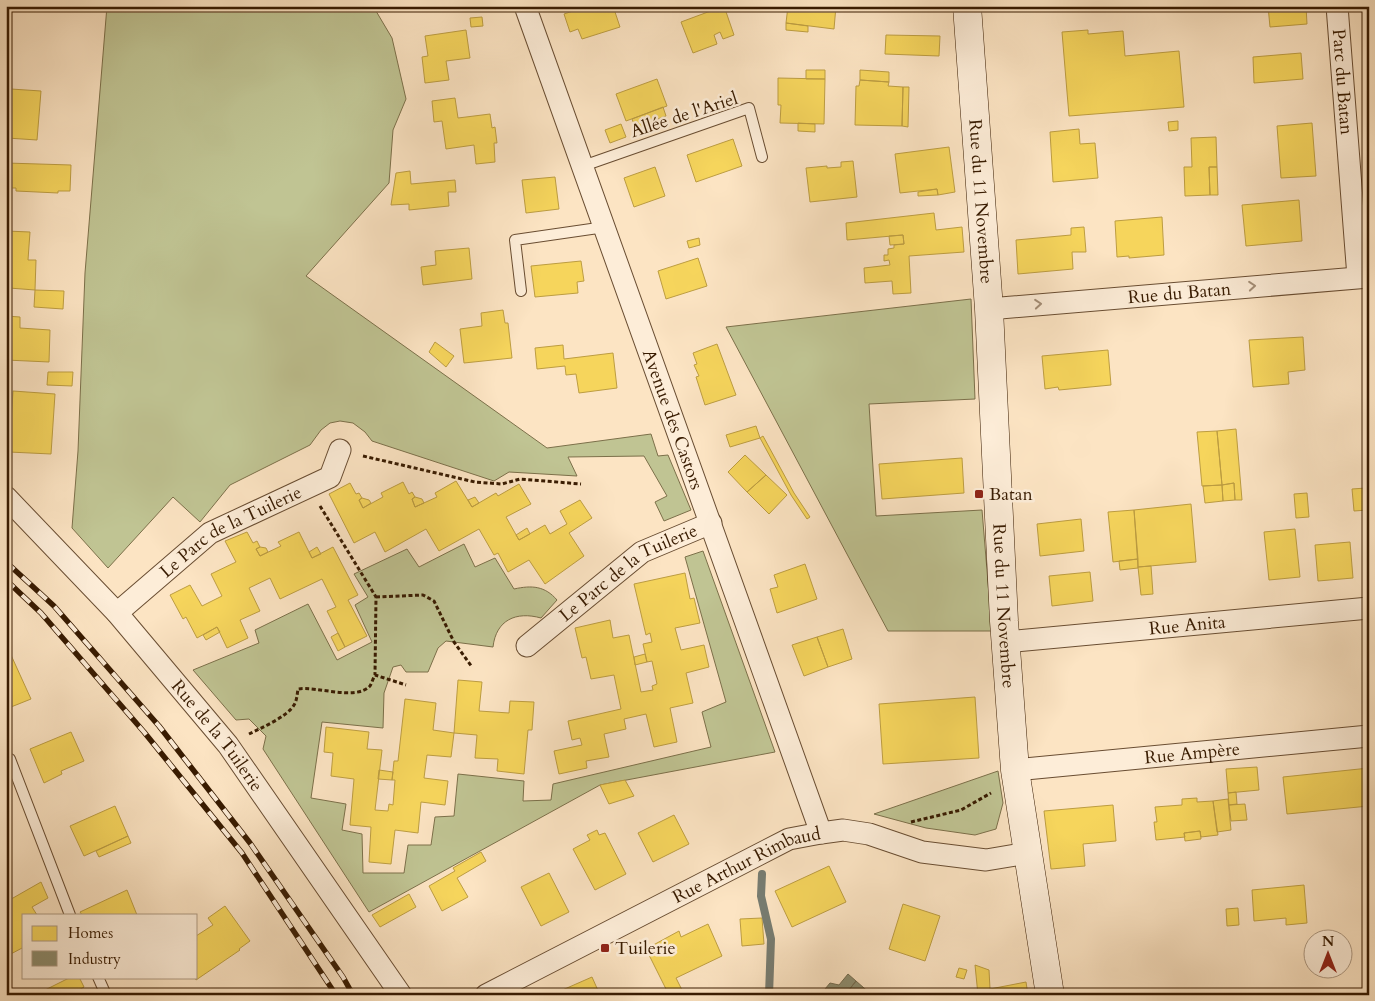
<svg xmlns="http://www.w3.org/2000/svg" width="1375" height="1001" font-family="Cardo,serif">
<rect width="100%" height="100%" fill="#fce4c3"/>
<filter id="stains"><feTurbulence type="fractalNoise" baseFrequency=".004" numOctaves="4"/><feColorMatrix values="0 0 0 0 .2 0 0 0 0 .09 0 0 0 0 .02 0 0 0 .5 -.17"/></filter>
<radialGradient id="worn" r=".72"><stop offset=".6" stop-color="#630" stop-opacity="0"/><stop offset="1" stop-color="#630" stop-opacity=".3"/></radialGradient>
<!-- green -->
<path fill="#c0c493" stroke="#7c704a" d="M107,6H373L392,38L406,99L393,130L389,183L306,276L547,448L651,434L658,456L668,455L691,510L664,521L655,502L667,496L644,456L568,457L577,476L509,472L494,481L372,441L365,432L353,423L340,421L330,423L321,430L310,445L230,485L200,522L173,497L108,568L72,528L78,451L85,273Z
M971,299L975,399L869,404L876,516L982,510L992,631H888L726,327Z
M464,544L475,567L495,558L514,589C532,585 545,586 557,600L541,618C516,611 496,620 493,647L446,641L438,648L428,672H406L401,665L393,667L384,693L383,728L322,722L311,798L346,804L342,830L362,834L363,873H404L408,845H431L435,817L454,816L458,774L524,781L523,801L551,800L553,784L711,747L702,712L726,702L685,557L703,551L775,752L600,785L369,912L263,749L266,736L249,719L236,720L193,670L259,643L255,630L308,604L337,660L372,642L355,605L368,597L354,574L407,549L419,567Z
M998,771L1003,803L996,829L975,835L926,828L874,814Z"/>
<!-- homes -->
<path fill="#f6d55c" stroke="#bd9d41" d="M588,6H613L620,27L582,39L578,29L570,32L564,14Z
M724,6L734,35L723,39L720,32L714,35L717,44L693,53L681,22Z
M788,6H836L834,29L786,23Z
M1268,6H1306L1307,24L1270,27Z
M482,17L483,26L471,27L470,18Z
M786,23L808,26V32L786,30Z
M466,30L470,58L446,61L449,80L425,83L422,57L428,56L425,36Z
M1088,30V34L1123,31L1125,56L1179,51L1184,107L1069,116L1062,32Z
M886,35L940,36L939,56L885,54Z
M1301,53L1303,79L1254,83L1253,57Z
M806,70H825V79H806Z
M860,70L889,72V82L860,80Z
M778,78L825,79L824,124L780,123L781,105H778Z
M657,79L667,106L626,121L616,94Z
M860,80L889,82L888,86L903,87L902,126L855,125L856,86H859Z
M903,87H909L908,127L902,126Z
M11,89L41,91L37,140L7,138Z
M455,98L458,118L490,114L492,128L495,127L497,143H494L495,162L476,164L474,145L446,149L442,121L434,122L432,101Z
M663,107L666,116L644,124L646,129L637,132L632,119Z
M1178,121V130L1169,131L1168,122Z
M798,123L815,124V132L798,131Z
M1312,123L1316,176L1281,178L1277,126Z
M621,124L626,137L610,143L605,130Z
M1079,129L1080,144L1095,143L1098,178L1053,182L1050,132Z
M1216,137L1217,167H1209L1210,195L1185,196L1184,167H1192L1191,138Z
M733,139L742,166L696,182L687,155Z
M949,147L955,192L938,195L937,189L900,193L895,154Z
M853,161L857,197L810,202L806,168L827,166V168L841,167V162Z
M6,163L71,165L70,191H58V193L16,191V188H6Z
M655,167L665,196L634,207L624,178Z
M1209,167H1217L1218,195H1210Z
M410,171L411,184L455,180L456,192H448L449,206L409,210V204L391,205L396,173Z
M555,177L559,209L526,213L522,180Z
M937,189L938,195L918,196V192Z
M1299,200L1302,241L1246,246L1242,205Z
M934,213L936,230L962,227L964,252L909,256L911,293L893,294L892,281L865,283L864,268L890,265L889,260L884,261V255H888V249L894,248V245L904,244L903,235L847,240L846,223Z
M1162,217L1164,255L1129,258V256L1117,257L1115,221Z
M1084,227L1086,252H1072L1073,269L1018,274L1016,240L1071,235V228Z
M6,231L30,232L28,260H36L35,290L9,288L10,259H6Z
M903,235L904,244L890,245L889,236Z
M699,238L700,245L689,248L687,241Z
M469,248L472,279L423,285L421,267L436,265L435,251Z
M698,258L707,286L666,299L658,271Z
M6,259H10L9,288H6Z
M581,261L584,281L577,282L578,293L535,297L531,266Z
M35,290L64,291L63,309L34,307Z
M503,310L505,323H508L512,358L464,363L460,329L482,326L481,313Z
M6,316L20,317V328L50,330L49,362L6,360Z
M1303,337L1305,370L1288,372L1289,384L1253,387L1249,340Z
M435,342L454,356L446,367L429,352Z
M717,344L736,395L705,405L696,377L699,376L694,365L697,364L693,353Z
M563,345L564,359L613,353L617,388L579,393L576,374L566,375L565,366L537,369L535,348Z
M1108,350L1111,385L1059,390L1058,387L1045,389L1042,356Z
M48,372H73L72,386L47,385Z
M13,391L55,394L51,454L9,452Z
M756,426L760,438L730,447L726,435Z
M1236,429L1242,500H1235L1234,483L1222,485L1217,431Z
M1217,431L1222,485L1202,486L1197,432Z
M763,436L794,493L810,517L807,519L791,495L760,438Z
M745,455L766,475L747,492L728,472Z
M962,458L964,493L882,499L879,464Z
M766,475L787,495L769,514L747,492Z
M456,481L472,507L496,493L498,496L519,484L531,504L506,517L519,540L545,525L550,534L567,524L560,511L580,500L592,518L569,533L584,556L545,584L529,560L508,572L498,553L494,555L479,529L439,551L426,529L385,552L375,532L354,543L329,494L350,483L356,494L359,493L362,498L359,500L363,508L383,497L381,493L403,482L409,494L412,492L415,497L412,499L415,507L437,497L435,493Z
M1234,483L1235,500L1223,501L1222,485Z
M1222,485L1223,501L1205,503L1203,486Z
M1366,488L1368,510L1354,511L1352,489Z
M1307,493L1309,517L1296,518L1294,494Z
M415,497L422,499L424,503L415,507L412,499Z
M475,497L479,503L472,507L468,500Z
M362,498L369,500L371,503L363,508L359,500Z
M1191,504L1196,562L1138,567L1134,510Z
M1134,510L1138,559L1113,562L1108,512Z
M1081,519L1084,551L1040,556L1037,524Z
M527,528L530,534L519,540L516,535Z
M1295,529L1300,577L1269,580L1264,532Z
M247,532L253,543L257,541L260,547L256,549L260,556L281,546L278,542L299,532L312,558L333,547L358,595L348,600L367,636L345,647L327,611L336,607L322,579L280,599L270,578L249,588L260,611L240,620L248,638L227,648L217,627L197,638L186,617L183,619L170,595L190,585L202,606L222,596L211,574L236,562L225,541Z
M1350,542L1353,578L1318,581L1315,545Z
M260,547L266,548L268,552L260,556L256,549Z
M317,547L321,554L312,558L309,552Z
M1138,559V568L1120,570L1119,561Z
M805,564L817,599L777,613L770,589L778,587L774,575Z
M1151,566L1153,594L1141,595L1138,567Z
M1090,572L1093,601L1052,606L1049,576Z
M685,573L690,599L694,598L700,623L675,628L681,650L704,645L709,667L686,673L693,703L670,708L677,742L654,747L646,714L624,719L626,729L604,734L609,757L586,761L587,768L559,774L554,751L582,745L580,738L572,740L568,721L621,709L614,675L591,679L586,657L582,658L575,628L610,620L613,638L629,635L641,692L653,690L652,686L657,684L652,661L647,662L643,644L652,642L650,633L646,635L634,584Z
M217,627L220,632L206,640L203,635Z
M843,629L852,659L828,667L817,637Z
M338,633L345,647L338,651L331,637Z
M817,637L828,667L804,676L792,645Z
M6,644L31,699L6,709Z
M645,654L647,662L635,665L634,657Z
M458,680L482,682L479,711L509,713L510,701L534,702L532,730H528L524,774L497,771L498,759L475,758L477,735L454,733Z
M975,697L979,758L883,764L879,704Z
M405,699L436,703L433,730L454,733L451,757L427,755L424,778L448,781L445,805L421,802L418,833L395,830L391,864L369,862L371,827L350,825L354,779L331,776L333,753L324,752L326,727L369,732L367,749L382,750L375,810L388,811L389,804L393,805L395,780H392L394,761H398Z
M71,732L84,761L61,771L62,774L44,783L30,749Z
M1257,767L1259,790L1228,793L1226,769Z
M1369,768V806L1287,814L1283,777Z
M379,770L393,772L392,780L378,779Z
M625,780L634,796L609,804L600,785Z
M1236,792L1237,804L1229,805L1228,793Z
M1197,798V802L1213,801L1218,835L1201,837L1200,831L1184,833L1185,837L1156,840L1154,822H1157L1155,807L1182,805V799Z
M1228,799L1231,830L1217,832L1213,801Z
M1245,804L1247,820L1231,821L1229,805Z
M1113,805L1116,841L1083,844L1085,866L1051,869L1044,811Z
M115,806L128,836L84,856L70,826Z
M674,815L689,844L653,862L638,833Z
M597,830L599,835L605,833L626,874L595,890L573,849L590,840L587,835Z
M1200,831L1201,839L1185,841L1184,833Z
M128,836L131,843L99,857L96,851Z
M481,852L486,861L457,878L468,897L442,911L429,886L455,871L453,868Z
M829,866L846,902L792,927L775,891Z
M549,873L569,912L541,926L521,887Z
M41,882L48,898L32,907L37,915H24V947L7,956L6,916L9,915L6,908V902Z
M1304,885L1307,923L1286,925V918L1254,921L1252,890Z
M127,890L137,915H82L80,912Z
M409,894L416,907L380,927L372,915Z
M903,904L940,916L925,961L889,949Z
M225,906L250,941L239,949L240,950L196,980L195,977H196V936L213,925L208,918Z
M1238,908L1239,925L1227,926L1226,909Z
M762,918L764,944L742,946L740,919Z
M708,924L722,956L676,978L683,992L677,995H669L646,949L679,931L681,937Z
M975,965L989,970L990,989L1026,982L1028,995H978Z
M959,968L967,970L964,979L956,977Z
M71,977H79L84,987L71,995H47L45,990Z
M592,977L600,995H551Z"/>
<!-- industry -->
<path fill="#8c8c6e" stroke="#736a4d" d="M848,974L856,981L845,995H820L830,983L839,985Z
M856,981L872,995H845Z"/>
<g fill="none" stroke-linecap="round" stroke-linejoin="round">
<!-- stream -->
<path stroke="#777c71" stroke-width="8" d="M762,874L761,896L771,939L769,995"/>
<!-- lane casing -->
<g stroke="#694d32" stroke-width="12">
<path id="lane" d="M583,166L749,108L762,157
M521,291L515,240L605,227
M10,759L70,915
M98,977L106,995"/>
</g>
<!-- street casing -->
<g stroke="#694d32" stroke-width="23">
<g id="street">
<path id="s1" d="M525,6L821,833"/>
<path id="s2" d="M1337,6L1358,277"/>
<path id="s3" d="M989,309L1369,277"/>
<path id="s4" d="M6,497L117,613L228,745L401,995"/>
<path id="s5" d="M117,613L210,533L330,477L340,450"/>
<path id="s6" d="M1006,642L1369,608"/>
<path id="s7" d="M527,646L642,552L711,523"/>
<path id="s8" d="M1015,770L1369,736"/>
<path id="s9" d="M486,995L789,839L821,833L843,830L869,834L922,852L986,860L1028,853"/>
</g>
</g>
<!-- secondary casing -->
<g stroke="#381b01" stroke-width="29">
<g id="secondary">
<path id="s10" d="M967,6L989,309L1004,621L1015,770L1050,995"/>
</g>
</g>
<!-- path -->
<path stroke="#381b01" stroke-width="3" stroke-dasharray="4 2.5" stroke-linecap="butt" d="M363,456L475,482L502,484L520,479L581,484
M320,506L376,597L375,675
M376,597L423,595L434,601L454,642L472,667
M249,734C261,728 287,717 294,705C297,700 297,695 298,689C317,686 356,701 370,686C372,683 373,678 375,675L406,685
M911,822L961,810L991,793"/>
<!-- lane -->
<use href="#lane" stroke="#fdedd8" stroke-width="10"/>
<!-- street -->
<use href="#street" stroke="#fdedd8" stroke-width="21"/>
<!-- secondary -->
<use href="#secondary" stroke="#fdedd8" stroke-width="28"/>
<!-- rail casing -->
<g stroke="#381b01" stroke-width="5.5">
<path id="rail" d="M6,562L54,606L159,726L250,843L343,977L353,995
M6,580L41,613L144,732L242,853L336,995"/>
</g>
<!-- rail -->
<use href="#rail" stroke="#fdedd8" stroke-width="4" stroke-dasharray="11" stroke-linecap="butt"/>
</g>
<!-- one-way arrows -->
<defs><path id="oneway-chevron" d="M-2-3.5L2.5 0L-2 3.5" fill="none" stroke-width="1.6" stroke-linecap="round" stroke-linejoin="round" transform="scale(1.25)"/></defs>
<g stroke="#a48e77">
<use href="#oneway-chevron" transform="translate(1252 286) rotate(-5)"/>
<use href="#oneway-chevron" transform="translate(1038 304) rotate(-5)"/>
</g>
<!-- markers -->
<g fill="#8f2418" stroke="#fdedd8" stroke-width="2">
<rect x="974" y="489" width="10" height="10" rx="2.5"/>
<rect x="600" y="943" width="10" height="10" rx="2.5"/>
</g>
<g text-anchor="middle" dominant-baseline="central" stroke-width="5" stroke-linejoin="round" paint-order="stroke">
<!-- street labels -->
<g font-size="18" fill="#381b01" stroke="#fdedd8">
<text stroke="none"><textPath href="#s2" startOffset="76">Parc du Batan</textPath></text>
<text transform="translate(684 115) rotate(-18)">Allée de l'Ariel</text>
<text stroke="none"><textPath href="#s10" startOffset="196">Rue du 11 Novembre</textPath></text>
<text stroke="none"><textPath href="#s3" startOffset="191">Rue du Batan</textPath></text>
<text stroke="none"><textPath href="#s1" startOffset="439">Avenue des Castors</textPath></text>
<text stroke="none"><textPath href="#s5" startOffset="141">Le Parc de la Tuilerie</textPath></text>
<text stroke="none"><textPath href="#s7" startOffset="126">Le Parc de la Tuilerie</textPath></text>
<text stroke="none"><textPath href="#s10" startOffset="601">Rue du 11 Novembre</textPath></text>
<text stroke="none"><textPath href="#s6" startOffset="182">Rue Anita</textPath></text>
<text stroke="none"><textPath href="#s4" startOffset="319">Rue de la Tuilerie</textPath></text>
<text stroke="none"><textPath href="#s8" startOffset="178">Rue Ampère</textPath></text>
<text stroke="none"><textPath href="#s9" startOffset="292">Rue Arthur Rimbaud</textPath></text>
</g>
<!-- poi labels -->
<g font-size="18" fill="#381b01" stroke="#fdedd8" text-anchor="start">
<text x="989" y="494">Batan</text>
<text x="615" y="948">Tuilerie</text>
</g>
</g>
<!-- margin -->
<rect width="1375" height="1001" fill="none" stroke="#fce4c3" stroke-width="25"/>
<rect x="8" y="8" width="1360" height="986" fill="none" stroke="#381b01" stroke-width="2.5"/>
<rect x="12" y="12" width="1350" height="976" fill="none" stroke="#381b01"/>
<!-- legend -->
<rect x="22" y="914" width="175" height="65" fill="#fdedd8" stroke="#ae9982"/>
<rect x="32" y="926" width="25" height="15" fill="#f6d55c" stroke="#ae9982"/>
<text x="68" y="938" font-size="15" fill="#381b01">Homes</text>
<rect x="32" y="951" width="25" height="15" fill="#8c8c6e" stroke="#ae9982"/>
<text x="68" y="964" font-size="15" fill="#381b01">Industry</text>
<!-- north arrow -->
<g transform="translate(1328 954)"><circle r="24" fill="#fdedd8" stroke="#ae9982"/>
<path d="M0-4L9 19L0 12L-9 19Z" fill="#8f2418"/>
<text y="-8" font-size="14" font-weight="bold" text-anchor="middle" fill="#381b01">N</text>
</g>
<rect width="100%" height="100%" filter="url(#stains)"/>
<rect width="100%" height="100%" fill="url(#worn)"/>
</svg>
